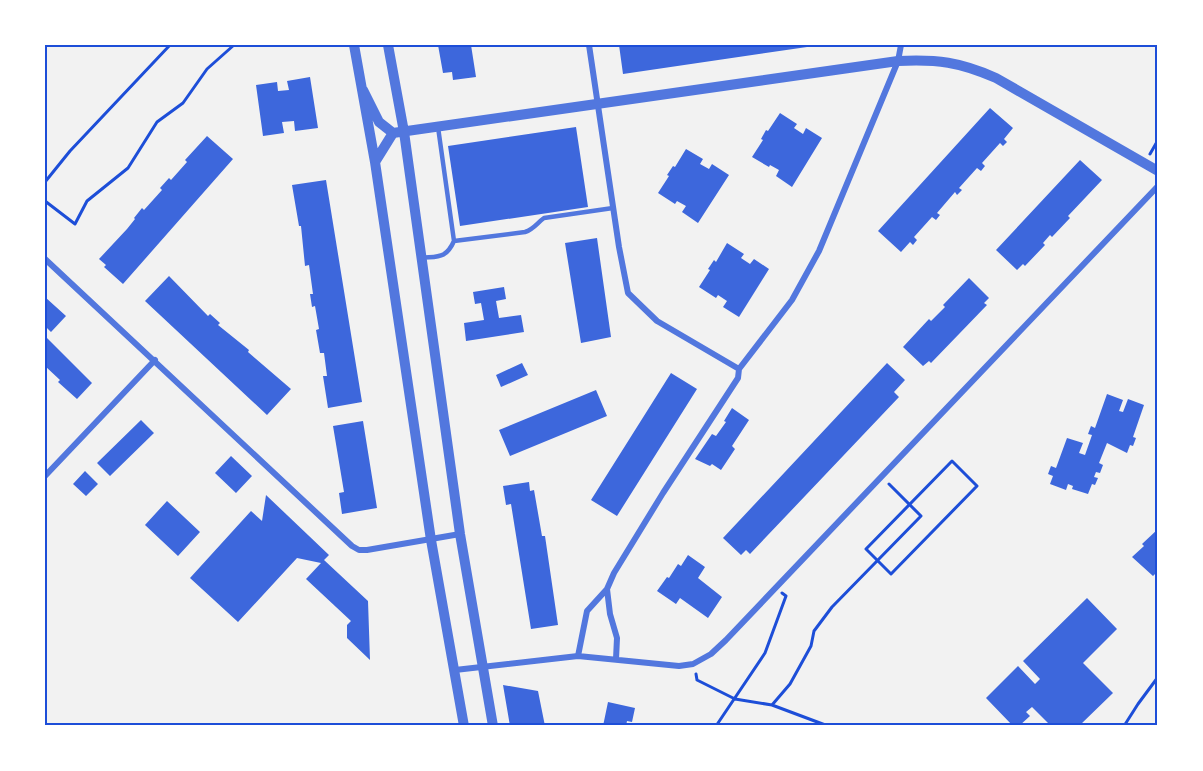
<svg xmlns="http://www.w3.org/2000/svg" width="1203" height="771" font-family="'Work Sans',sans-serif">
<rect width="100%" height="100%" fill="#f2f2f2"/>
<!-- building -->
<path fill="#3d67dc" d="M438,45H471L476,77L453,80L452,72L443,73Z
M619,45H813L814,46L623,74Z
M310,77L318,128L295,131L294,121L282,122L284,133L263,136L256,85L277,82L278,91L289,90L287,81Z
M990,108L1013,128L1004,139L1007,142L1003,146L1000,143L982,163L985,166L981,171L977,168L959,188L962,190L957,195L955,192L937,213L940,215L936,220L932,217L914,237L917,240L913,245L910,242L901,252L878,231Z
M780,113L797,124L794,128L803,134L806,128L822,138L792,187L776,176L779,170L770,165L769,167L752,157L763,140L761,139L766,130L768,131Z
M576,127L588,207L460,226L448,146Z
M207,136L233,159L123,284L104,267L106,265L99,259L127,229L135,219L134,218L142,208L144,210L162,190L160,188L169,178L171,180L187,162L185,160Z
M686,149L703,159L700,164L709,169L712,164L729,175L698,223L682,212L686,206L677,201L675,204L658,193L669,176L667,175L673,166L675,167Z
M1080,160L1102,180L1068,216L1070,218L1052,237L1050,235L1043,243L1045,245L1025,266L1023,264L1017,270L996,250Z
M326,180L362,402L328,408L323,376H327L324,353H320L316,330L319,329L315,306L312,307L310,294H313L309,265L305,266L301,226H299L292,185Z
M597,238L611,337L581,343L565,243Z
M727,243L744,254L741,258L750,264L754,259L769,269L739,317L723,307L727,301L718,295L716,298L699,287L710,270L708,269L714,260L716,262Z
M169,276L208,316L210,314L220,323L218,325L249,350L248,352L291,389L267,415L145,301Z
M969,278L989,298L984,303L987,305L931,363L929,361L923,366L903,347L929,319L931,321L945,307L943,305Z
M504,287L506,299L496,301L499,318L521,315L524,332L466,341L464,323L484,320L481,303L475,304L473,292Z
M45,297L66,316L51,332L45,326Z
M45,336L92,383L77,399L58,382L60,380L45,366Z
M522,363L528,375L501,387L496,375Z
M887,363L905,380L894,392L899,397L750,554L746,550L741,555L723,538Z
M671,373L697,389L617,516L591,500Z
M596,390L607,416L510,456L499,430Z
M1107,394L1123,400L1119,411L1123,412L1128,399L1144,405L1133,437L1136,438L1133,446L1130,445L1127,453L1107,443L1099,463L1103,465L1100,473L1096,472L1094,477L1098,478L1095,485L1092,484L1088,494L1072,489L1073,486L1068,484L1066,490L1050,484L1053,476L1048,474L1051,466L1056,468L1067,438L1083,443L1079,453L1085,455L1092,435L1088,434L1091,426L1095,428Z
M732,408L749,420L732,446L735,449L721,470L712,464L710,466L695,459L712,434L716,436L726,422L724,421Z
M141,420L154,433L110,476L97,463Z
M363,421L377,508L342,514L339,493L344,492L333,426Z
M231,456L252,476L236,493L215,473Z
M85,471L98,484L86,496L73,484Z
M529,482L530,491L534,490L542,536H545L558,625L531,629L511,504L506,505L503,486Z
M266,495L329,555L324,560L368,601L370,660L347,638V625L351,621L306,579L321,563L297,558L238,622L190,578L251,511L262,521Z
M167,501L200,532L178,556L145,525Z
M1158,529V571L1153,576L1132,557L1144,546L1142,544Z
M688,555L705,567L698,578L722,597L708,618L680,598L676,604L657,591L667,577L669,578L678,564L681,566Z
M1087,598L1117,629L1083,663L1113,693L1079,726H1051L1032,707L1026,712L1030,716L1019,726H1013L986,698L1018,666L1035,684L1040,679L1023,661Z
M503,685L538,691L545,726H510Z
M608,702L635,708L632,722L627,721L626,726H603Z"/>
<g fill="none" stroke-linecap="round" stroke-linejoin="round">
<!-- path -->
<path stroke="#1d4ed8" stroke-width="3" d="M269,45H273
M1150,154L1158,140
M45,182L70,151L170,45
M45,201L75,224L87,201L128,168L157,122L183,103L207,69L234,45
M952,461L977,486L891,574L866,549Z
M696,674L697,680L735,699L772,705L828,726
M772,705L790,684L811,646L814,631L832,607L921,516L889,484
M716,726L765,653L786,596L782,593
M1124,726L1138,704L1158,677"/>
<!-- service -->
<path stroke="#5277de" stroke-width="4.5" d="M438,127L454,241L525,232C534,229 537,223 544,218L613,208
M421,258C438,256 446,259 454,241"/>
<!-- minor -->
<path stroke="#5277de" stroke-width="6" d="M589,45L619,247L628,293L657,321L739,369
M45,259L352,546L359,550H367L460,534
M45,476L155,360
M607,589L610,614L617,638L616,659
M578,656L587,611L607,589L614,573L663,493L738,378L739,369L792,300L819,251L898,61L901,45
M455,670L578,656L679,666L693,664L711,654L726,640L1158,186"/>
<!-- tertiary -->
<path stroke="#5277de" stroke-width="10" d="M354,45L375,162L431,540L464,726
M388,45L404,132L460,534L493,726
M363,90L379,122L393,133L898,61C937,59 960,62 996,78L1158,171
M375,162L393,133"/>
</g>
<!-- border -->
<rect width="1203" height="771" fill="none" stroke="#ffffff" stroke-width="93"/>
<rect x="46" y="46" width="1110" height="678" fill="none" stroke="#1d4ed8" stroke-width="2"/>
</svg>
